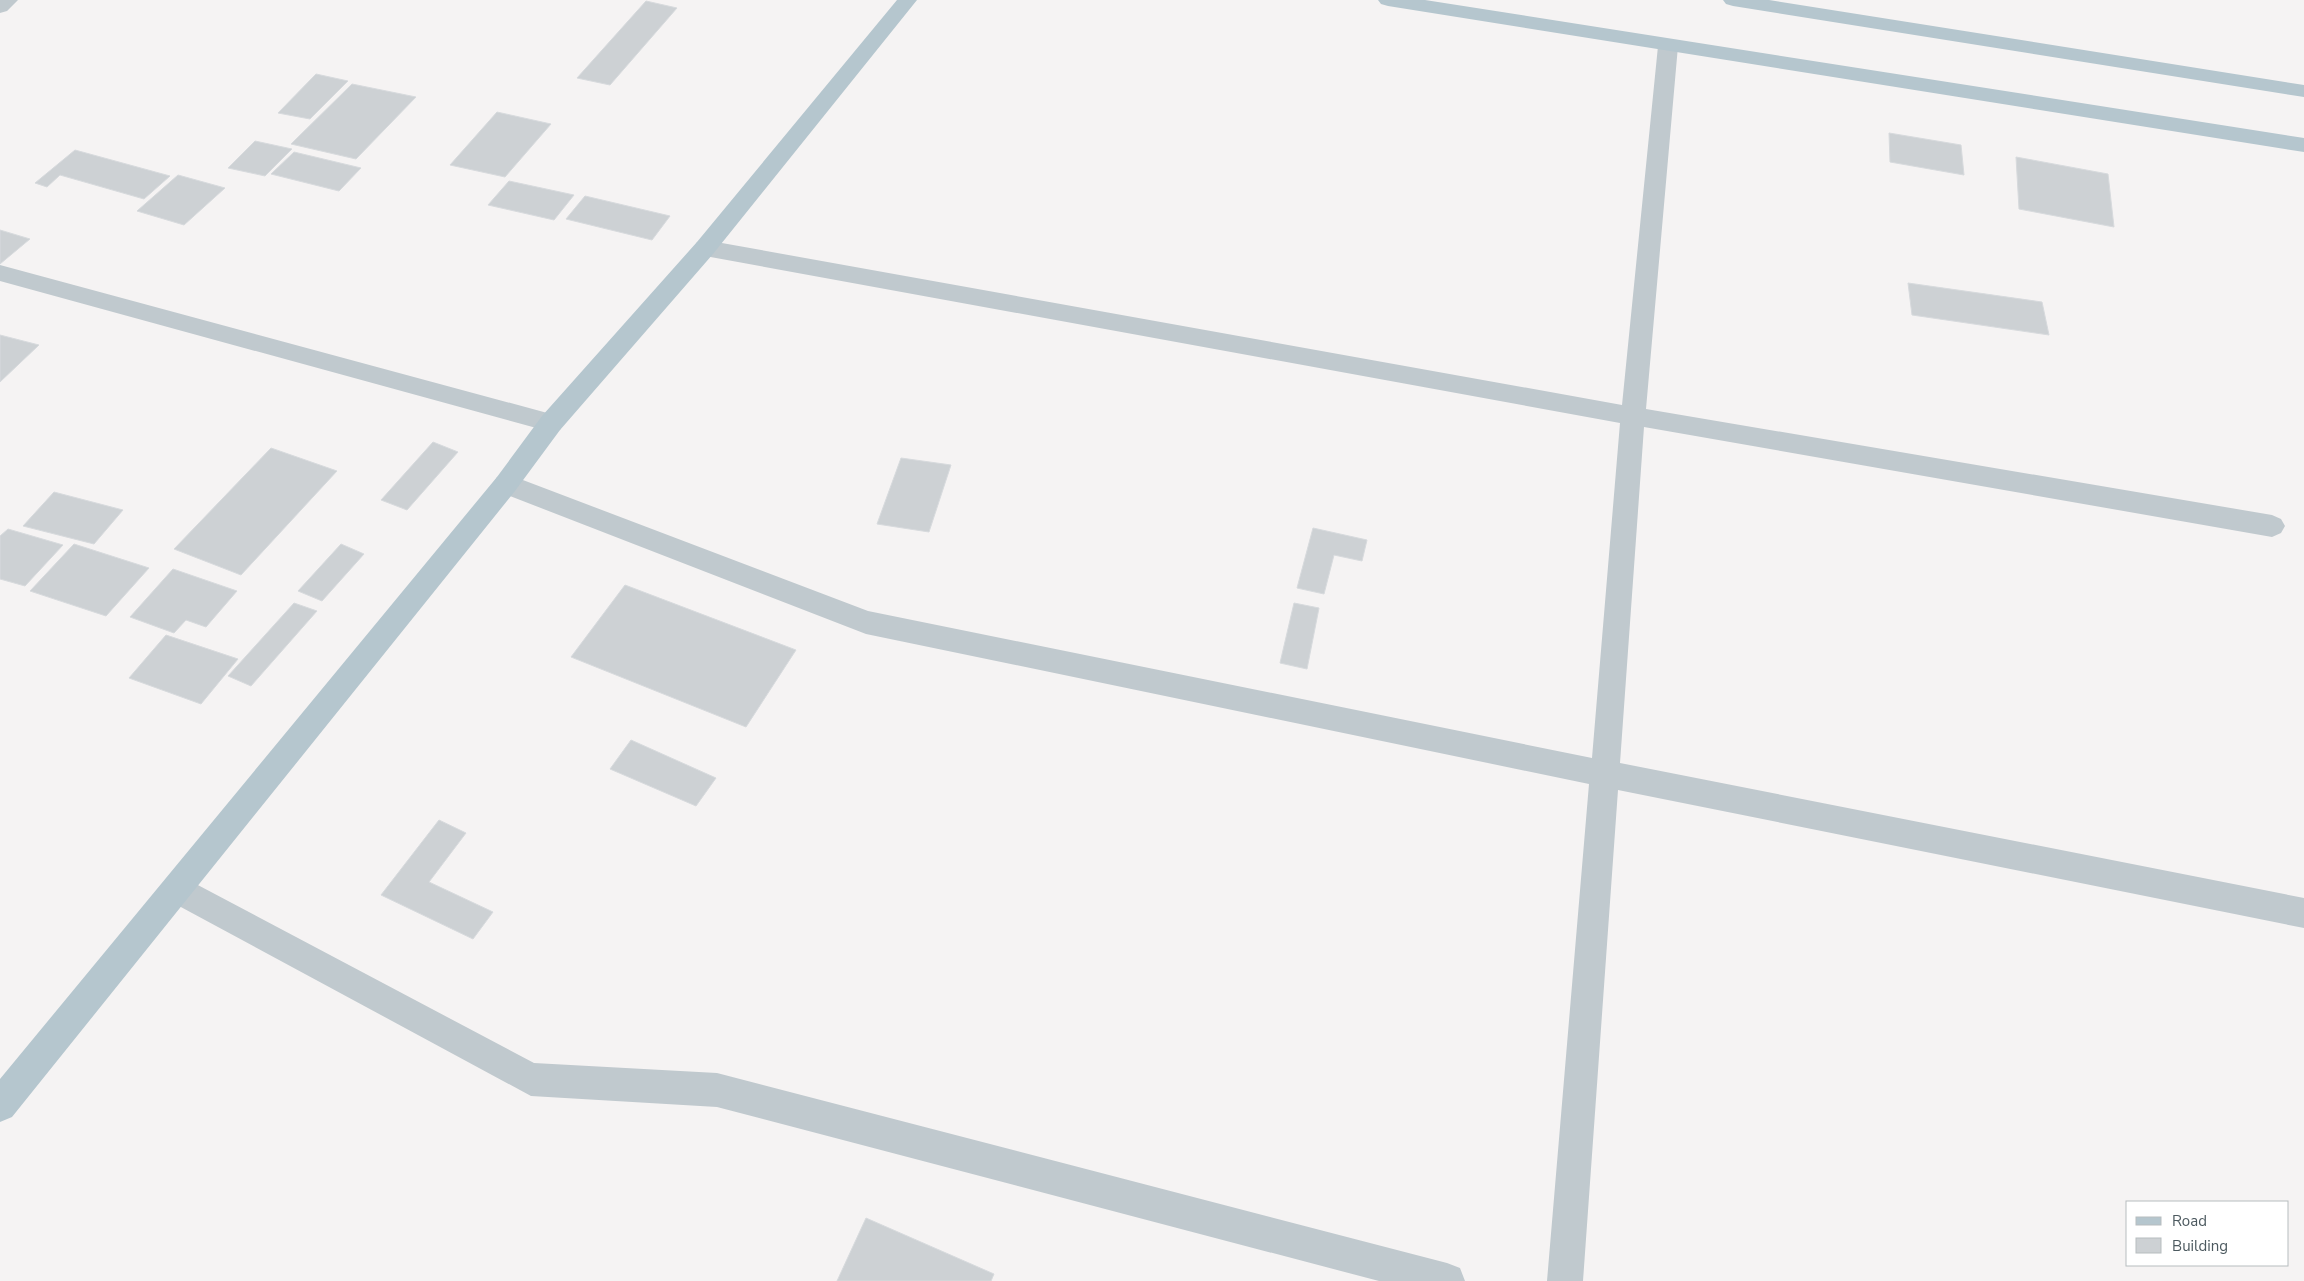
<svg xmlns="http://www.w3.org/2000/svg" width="2304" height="1281" font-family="'Nunito Sans',sans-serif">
<rect width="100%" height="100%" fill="#f5f3f3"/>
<!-- building -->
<path fill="#cdd1d4" stroke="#d7dadd" d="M646,1L677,8L610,85L577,78Z
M316,74L348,81L310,119L278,113Z
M352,84L416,97L356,159L291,144Z
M497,112L551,124L505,177L450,165Z
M1889,133L1961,145L1964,175L1890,162Z
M255,141L292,149L265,176L228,168Z
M75,150L170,176L144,199L60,175L47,187L35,183Z
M294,152L361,168L339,191L271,174Z
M2016,157L2108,174L2114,227L2019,209Z
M178,175L225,188L184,225L137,211Z
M509,181L574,195L554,220L488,205Z
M585,196L670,216L652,240L566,219Z
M0,230L30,239L0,264Z
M1908,283L2042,302L2049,335L1912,315Z
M0,335L39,345L0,382Z
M433,442L458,452L407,510L381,500Z
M271,448L337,471L241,575L174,549Z
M901,458L951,465L929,532L877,524Z
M54,492L123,510L94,544L23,526Z
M1313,528L1367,540L1362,561L1334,555L1324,594L1297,588Z
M8,529L63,545L25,586L0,579V536Z
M74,544L149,568L106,616L30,591Z
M341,544L364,554L322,601L298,591Z
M173,569L237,591L206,627L186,620L174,633L130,617Z
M625,585L796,650L746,727L571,657Z
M294,603L317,611L251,686L228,676Z
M1294,603L1319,608L1307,669L1280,663Z
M166,635L238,659L201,704L129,678Z
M631,740L716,778L696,806L610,769Z
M439,820L466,833L429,882L493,912L473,939L381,895Z
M866,1218L994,1274L991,1281H837Z"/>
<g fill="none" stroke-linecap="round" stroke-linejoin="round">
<!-- minor -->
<path fill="#c0c9ce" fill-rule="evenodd" d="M0,0H18L7,11L0,13Z
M1668,40L1675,42L1678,46L1646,409L2272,515L2281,519L2285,526L2281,533L2272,537L1644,427L1620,763L2304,898V928L1618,790L1583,1281H1547L1589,784L866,634L497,491L493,484L497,477L506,474L515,477L868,611L1592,758L1620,423L705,256L697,254L694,248L697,242L705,240L1622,405L1658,46L1661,42Z
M0,265L551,414L560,416L563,423L560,430L551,432L0,281Z
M177,874L534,1063L717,1073L1447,1263L1460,1268L1465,1281H1379L717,1107L531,1096L166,899L162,889L166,879Z"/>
<!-- major -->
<path fill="#b5c6ce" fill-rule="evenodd" d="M897,0H917L713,254L560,430L515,491L12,1117L0,1122V1079L497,477L542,416L697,242Z
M1378,0H1425L2304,138V152L1388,6L1381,4Z
M1723,0H1769L2304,85V97L1733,6L1726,4Z"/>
</g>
<!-- legend -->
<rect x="2126" y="1201" width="162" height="65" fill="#ffffff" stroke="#b7bdbf"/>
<rect x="2136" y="1217" width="25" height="8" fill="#b5c6ce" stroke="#b7bdbf"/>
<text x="2172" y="1226" font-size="15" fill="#4c595f">Road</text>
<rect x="2136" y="1238" width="25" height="15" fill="#cdd1d4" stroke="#b7bdbf"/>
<text x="2172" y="1251" font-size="15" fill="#4c595f">Building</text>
</svg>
